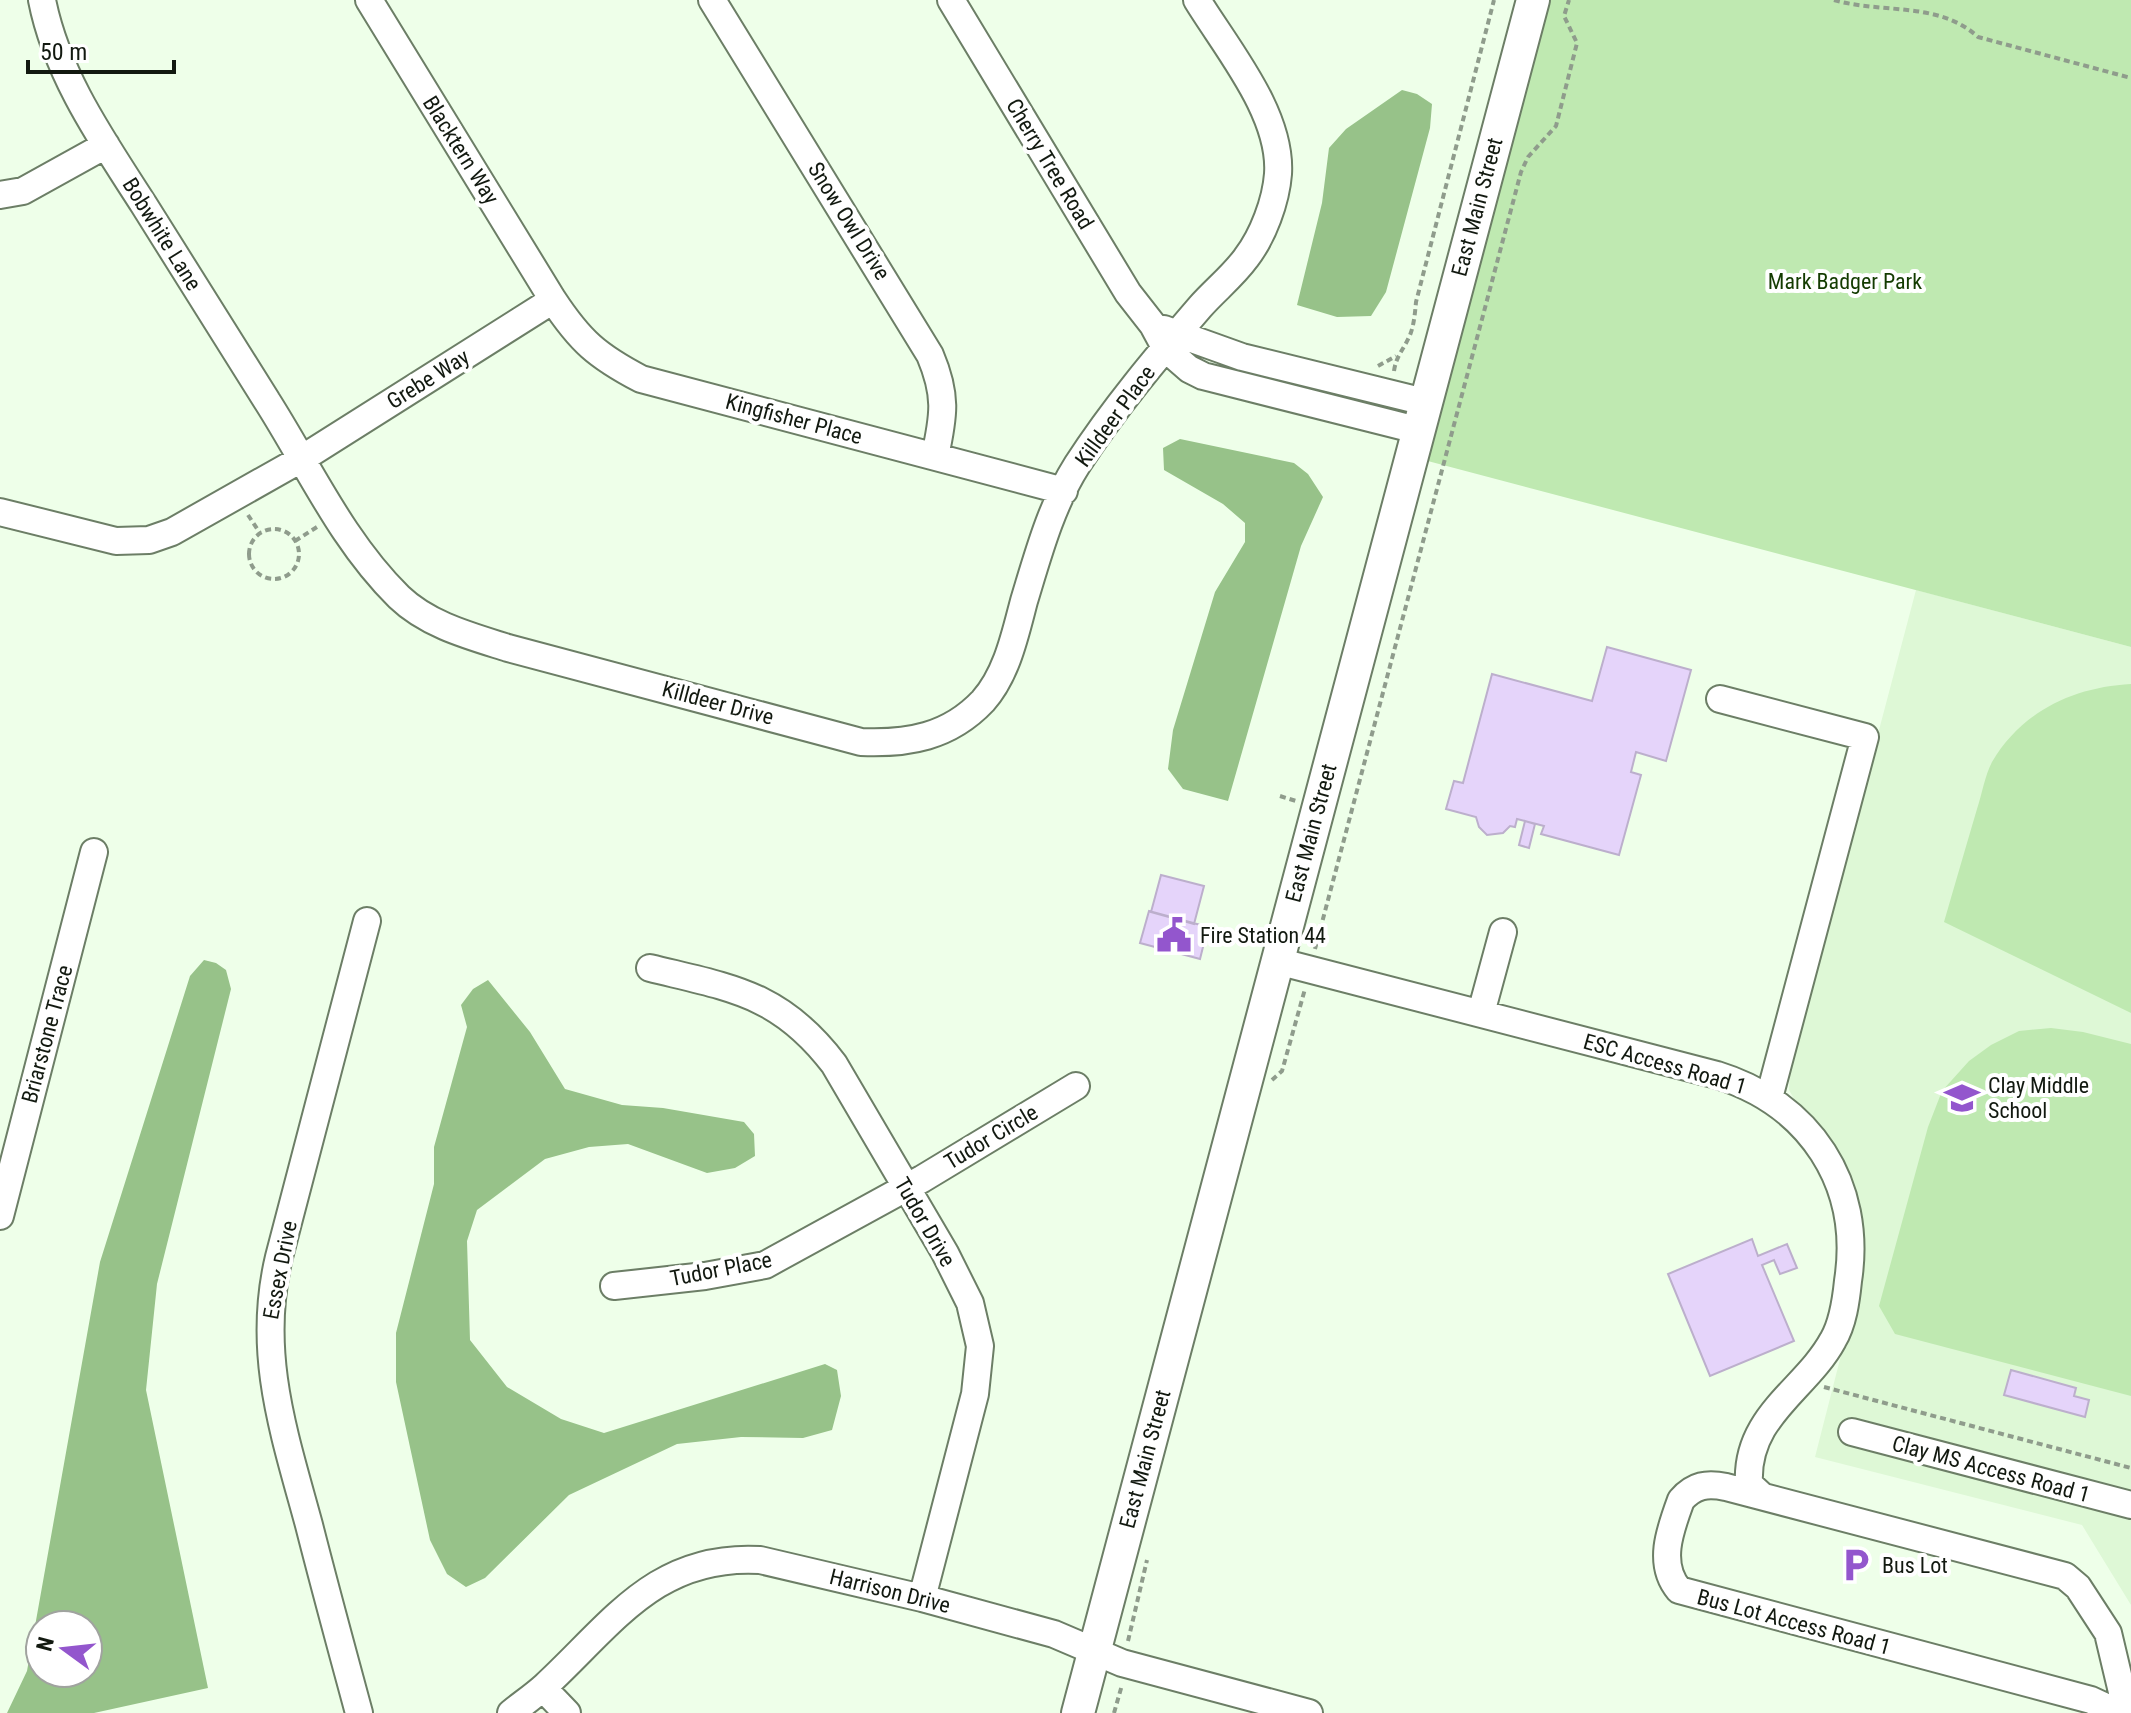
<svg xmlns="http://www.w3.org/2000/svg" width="2131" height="1713" font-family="'Roboto Condensed',sans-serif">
<rect width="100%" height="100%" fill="#eeffe9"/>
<!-- built -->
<path fill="#def8d6" d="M1916,590L2131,647V1605L2082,1525L1815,1457L1859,1285L1798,1106L1789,1090L1790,1067Z"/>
<!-- green -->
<path fill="#bfe9b1" d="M1546,0H2131V647L1424,460Z
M2131,684V1013L1944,922C1955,884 1966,846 1977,809C1982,794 1985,775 1992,762C2022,711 2074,687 2131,684Z
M2051,1028L2083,1032L2131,1044V1396L1895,1334L1879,1306L1928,1127L1942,1091L1969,1061L1991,1045L2019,1031Z"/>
<!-- water -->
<path fill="#97c289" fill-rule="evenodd" d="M1402,90L1417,94L1432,104L1430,128L1386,292L1371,316L1337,317L1297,305L1322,203L1329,148L1346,129Z
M1180,439L1294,463L1308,474L1323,497L1301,546L1228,801L1183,789L1168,769L1173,730L1215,592L1245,542V523L1223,504L1164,470L1163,448Z
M204,960L216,963L226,970L231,989L157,1284L146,1390L208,1688L94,1713H7L27,1671L100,1262L190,976ZM40,1625H88V1673H40Z
M488,980L530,1032L565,1089L622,1105L663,1108L744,1122L754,1134L755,1156L735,1168L707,1173L628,1144L589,1147L545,1159L477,1210L467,1241L470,1340L507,1387L561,1419L604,1433L825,1364L837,1370L841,1396L832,1430L803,1438L741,1437L677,1444L569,1495L485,1578L466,1587L447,1574L430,1540L396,1382V1333L434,1184V1147L467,1027L461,1005L473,989Z"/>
<!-- building -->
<path fill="#e5d4fa" stroke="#bcafcc" stroke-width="2" d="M1607,647L1691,670L1666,761L1636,752L1631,772L1641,775L1619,855L1541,834L1544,826L1517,819L1515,827L1510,826L1503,833L1487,835L1479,827L1476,817L1446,809L1454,781L1463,783L1492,674L1592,701Z
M1525,821L1535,824L1529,848L1519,845Z
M1161,875L1204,886L1194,924L1151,912Z
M1149,911L1208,927L1200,959L1140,943Z
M1752,1239L1758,1256L1787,1244L1797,1268L1780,1274L1774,1260L1762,1265L1794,1341L1710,1376L1668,1274Z
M2011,1370L2076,1388L2074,1396L2089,1400L2085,1417L2004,1395Z"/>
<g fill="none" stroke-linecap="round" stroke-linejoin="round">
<!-- minor casing -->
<g stroke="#6c7e66" stroke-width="30">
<path id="minor" d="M42,0C57,76 103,141 144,205C185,271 226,336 267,401C309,467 342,541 399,597C428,625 470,636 508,648L861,742C908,744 949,737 983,701C1007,674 1015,635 1024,601C1038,555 1051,506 1077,465C1113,409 1157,357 1200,307C1215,290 1233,276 1246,258C1263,236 1276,201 1278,174C1282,114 1227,49 1197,0
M369,0L553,300C580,341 597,356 641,379L1064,491
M712,0L930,355C947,395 944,415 935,456
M951,0L1128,293L1153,325L1166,349L1189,369L1203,376L1417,430
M0,195L23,191L106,145
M1164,329L1242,357L1425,402
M0,512L116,541L149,540L172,532L303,458L553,300
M1720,699L1865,737L1769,1098
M1277,961L1717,1075C1810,1104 1863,1184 1848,1281C1846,1301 1843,1323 1833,1340C1806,1390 1745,1416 1749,1484L1762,1496
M650,968C731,988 780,993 834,1064L945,1253L970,1303L980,1346L975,1394L922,1598
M1481,1013L1503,932
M0,1216L94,852
M614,1286L705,1276L765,1265L922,1179L1076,1086
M1852,1432L2131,1505
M543,1688L567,1713
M359,1713C342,1650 325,1588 309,1525C284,1433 256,1353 279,1257L367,921
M511,1713C522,1704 534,1696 545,1686C613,1623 656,1554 760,1560L922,1598L1054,1634L1122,1663L1309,1713
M2119,1713L2091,1700L1679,1590C1657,1564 1670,1530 1681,1500C1694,1485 1707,1483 1726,1487L2065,1576L2078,1587L2108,1633L2127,1713"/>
</g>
<!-- major casing -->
<g stroke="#6c7e66" stroke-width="36">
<path id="major" d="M1078,1713L1533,0"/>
</g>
<!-- path -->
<path stroke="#8f9c8c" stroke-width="4" stroke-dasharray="6 4" stroke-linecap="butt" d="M1834,0C1882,14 1939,1 1978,37L2131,78
M1378,366L1396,356
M1394,371C1396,356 1404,349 1410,335C1414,325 1415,313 1416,302L1494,0
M248,515L260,533
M249 554a25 25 0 1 1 50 0a25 25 0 1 1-50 0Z
M295,541L317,527
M1280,796L1296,801
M1315,949L1521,172L1528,157L1556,126L1577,43L1564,16L1569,0
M1272,1080L1282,1071L1305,989
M1824,1387L2131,1468
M1128,1641L1147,1560
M1114,1713L1122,1685"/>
<!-- minor -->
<use href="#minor" stroke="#fff" stroke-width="26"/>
<!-- major -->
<use href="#major" stroke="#fff" stroke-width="32"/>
</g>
<!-- icons -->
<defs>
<g id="civic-bare" transform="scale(2.76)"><path d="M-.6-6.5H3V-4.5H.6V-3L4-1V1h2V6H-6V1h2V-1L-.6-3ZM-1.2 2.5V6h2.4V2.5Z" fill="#9356cd" stroke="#fff" stroke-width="2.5" paint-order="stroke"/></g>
<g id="school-bare" transform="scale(2.76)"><path d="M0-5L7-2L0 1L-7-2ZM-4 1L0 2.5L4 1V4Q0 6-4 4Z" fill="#9356cd" stroke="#fff" stroke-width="2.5" paint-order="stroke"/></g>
<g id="parking-bare" transform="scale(2.76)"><path d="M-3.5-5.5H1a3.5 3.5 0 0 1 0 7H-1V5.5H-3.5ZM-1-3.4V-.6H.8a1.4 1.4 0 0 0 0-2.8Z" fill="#9356cd" stroke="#fff" stroke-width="2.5" paint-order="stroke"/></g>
</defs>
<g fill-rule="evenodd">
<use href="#civic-bare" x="1174" y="935"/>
<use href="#school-bare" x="1962" y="1098"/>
<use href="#parking-bare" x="1856" y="1565"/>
</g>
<g text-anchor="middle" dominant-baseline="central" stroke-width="8" stroke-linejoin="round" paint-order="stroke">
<!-- street labels -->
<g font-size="22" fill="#121910" stroke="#fff">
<text transform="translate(461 150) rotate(58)">Blacktern Way</text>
<text transform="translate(1050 164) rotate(59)">Cherry Tree Road</text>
<text transform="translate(1477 207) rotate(-75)">East Main Street</text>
<text transform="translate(849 221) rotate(58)">Snow Owl Drive</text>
<text transform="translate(162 234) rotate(58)">Bobwhite Lane</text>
<text transform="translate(428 379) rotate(-32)">Grebe Way</text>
<text transform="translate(1115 416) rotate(-54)">Killdeer Place</text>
<text transform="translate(794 419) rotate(15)">Kingfisher Place</text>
<text transform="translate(718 703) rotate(15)">Killdeer Drive</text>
<text transform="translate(1311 833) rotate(-75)">East Main Street</text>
<text transform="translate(47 1034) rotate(-75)">Briarstone Trace</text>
<text transform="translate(1665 1064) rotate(16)">ESC Access Road 1</text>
<text transform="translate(991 1137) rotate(-31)">Tudor Circle</text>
<text transform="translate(925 1222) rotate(60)">Tudor Drive</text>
<text transform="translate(721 1269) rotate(-11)">Tudor Place</text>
<text transform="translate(280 1270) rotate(-79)">Essex Drive</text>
<text transform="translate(1145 1459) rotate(-75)">East Main Street</text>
<text transform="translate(1991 1469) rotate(15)">Clay MS Access Road 1</text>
<text transform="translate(890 1591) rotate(14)">Harrison Drive</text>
<text transform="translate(1794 1622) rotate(15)">Bus Lot Access Road 1</text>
</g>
<!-- park labels -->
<g font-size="22" fill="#133b00" stroke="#fff">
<text x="1845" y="281">Mark Badger Park</text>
</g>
<!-- poi labels -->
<g font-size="22" fill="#121910" stroke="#fff" text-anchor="start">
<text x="1200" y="935">Fire Station 44</text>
<text x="1988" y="1085">Clay Middle<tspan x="1988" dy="25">School</tspan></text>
<text x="1882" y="1565">Bus Lot</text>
</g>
</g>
<!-- north arrow -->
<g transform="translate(64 1649) rotate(285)"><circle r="38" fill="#ffffff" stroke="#a0a39f" stroke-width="2"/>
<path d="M0-6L14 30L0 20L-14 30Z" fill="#9356cd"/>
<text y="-12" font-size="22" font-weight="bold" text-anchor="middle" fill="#121910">N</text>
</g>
<!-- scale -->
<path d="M28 60v12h146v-12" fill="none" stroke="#121910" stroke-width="4"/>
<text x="40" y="60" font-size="24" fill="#121910" stroke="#ffffff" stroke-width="6" paint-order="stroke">50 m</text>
</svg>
